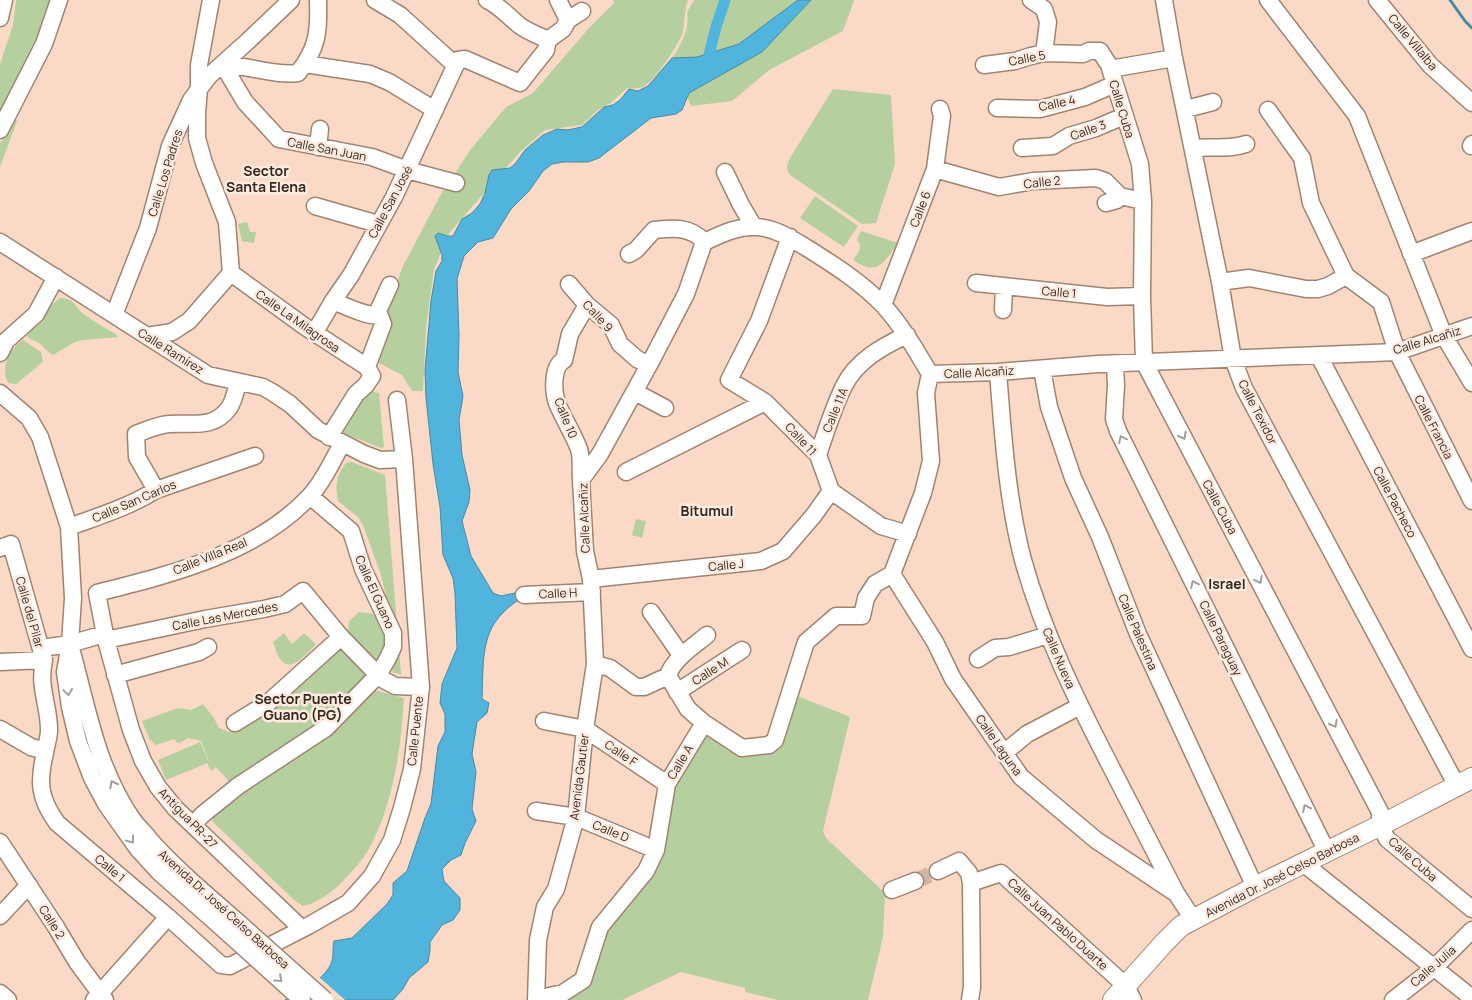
<svg xmlns="http://www.w3.org/2000/svg" width="1472" height="1000" font-family="Manrope,sans-serif">
<rect width="100%" height="100%" fill="#fadac6"/>
<!-- green -->
<path fill="#b5d09e" d="M16,0H50L30,57L0,114V64L13,25Z
M613,0H688C684,11 685,20 683,31C681,42 656,78 646,85C640,89 635,89 627,88L611,103L599,109L582,125L545,130L520,152L450,232L434,269L426,328L423,391H412L402,375L379,363L388,311L402,268L441,194L471,149L506,107L533,93L589,28L614,3Z
M694,0H854L843,31L769,70L732,101L691,106L672,58C681,45 690,29 687,12Z
M833,89L891,95L895,164L876,223L862,224L790,175C786,169 786,165 790,158Z
M14,118L17,121L0,167V144Z
M815,196L858,226L844,247L800,218Z
M247,222L250,232H256L254,243L242,241L238,224Z
M861,231L898,243C883,263 878,277 853,260C858,253 864,247 857,240Z
M60,298C78,299 73,307 85,315C95,322 106,329 116,334L118,337L83,340L75,342L53,355C47,352 44,347 39,343C34,340 30,340 27,336C36,325 49,305 60,298Z
M23,340L41,352L43,362L16,384L8,383C0,368 9,349 23,340Z
M365,390L379,393L384,447L381,448L343,433L347,419Z
M352,462L385,475L401,674L393,673L392,667L393,627L381,575L363,525L358,517L338,501C335,486 336,476 346,463Z
M636,519L646,521L642,538L632,535Z
M359,612L375,614L386,631L389,643L374,666L348,633L349,621Z
M284,633L292,644L304,633L316,644C308,652 291,674 281,660C277,656 275,647 273,642Z
M345,649L368,676L311,734L232,785L216,767L212,771L208,766V763L166,780L158,760L200,742L209,762V761L201,741L188,738L182,742L177,743L175,739L156,745L150,740L142,721L178,708L191,710L203,704L214,718L219,728L229,732L237,728L332,650Z
M371,689L404,698C401,748 394,801 370,847C364,859 353,870 344,880C334,891 318,903 303,906L294,900L212,821L219,805Z
M792,694L848,716L850,718L823,831L826,838L885,893L883,937L868,1000H778L745,992V988L681,972L622,1000H553L569,993L600,929L661,860L659,845L667,788L704,727L741,750L774,747Z"/>
<!-- water -->
<path fill="#50b4dd" stroke="#488aa4" d="M798,0H811L762,52L689,93L682,110L676,114L651,118L599,158L588,162H564L552,164L543,171L529,191L511,209L493,238L478,242L464,256L457,279L459,335L458,372L463,396L459,420L462,455L470,490L469,502L462,521L471,556L493,593L501,596L519,592L523,597C479,624 484,653 482,699L489,703L487,713L477,722L472,754L476,772L472,809L476,821L465,843L461,855L451,860L442,869L444,881L460,898V910L453,920L442,925L430,942V950L428,962L409,978L403,989L393,1000H285C301,990 326,980 332,961C334,955 332,948 334,941L352,938L387,904L393,895V883L407,871L425,818L431,804L438,746L445,732V714L440,703L442,684L457,648L455,593L453,578L443,555L440,507L433,464L426,398L425,370L431,301L436,271L442,261V255L435,236L438,233L447,236H453L462,219L472,213L480,204L485,193L489,175L492,170L510,168L515,164L525,150L543,135L557,129L567,130L582,127L604,107L613,105L620,100L629,89L638,91L648,86L672,58L697,57L739,44Z"/>
<!-- pier -->
<path fill="#fadac6" d="M318,976L345,1000L283,999L284,998Z"/>
<g fill="none" stroke-linecap="round" stroke-linejoin="round">
<!-- stream -->
<path stroke="#488aa4" stroke-width="3" d="M1450,0L1465,21L1472,28"/>
<!-- canal -->
<path stroke="#50b4dd" stroke-width="11" d="M706,67L716,27L725,0"/>
<!-- minor-tunnel -->
<path stroke="#d2b6a5" stroke-width="16" stroke-dasharray="16 8" stroke-linecap="butt" d="M915,881L938,871"/>
<!-- minor casing -->
<g stroke="#a08471" stroke-width="19">
<path id="minor" d="M375,0L400,15L455,65
M487,0C500,6 508,16 519,25C528,32 538,35 548,40
M558,0L568,20
M1031,0L1044,9L1048,22L1044,53
M1164,0L1174,58L1220,282L1233,359L1244,388L1457,786
M1268,0L1357,116L1444,336L1472,383
M1377,0L1430,65L1472,103
M0,18L4,0
M305,64L370,74L389,82L435,110
M223,65L245,102L279,139L372,157L407,170L456,183
M223,65C248,65 273,76 298,73C318,48 319,31 318,0
M984,65L1015,61L1031,56L1044,53L1083,54L1089,51H1100L1109,65L1140,164L1143,201L1142,296L1144,362L1380,812V825L1387,839L1472,909
M1110,69L1174,58
M997,108L1040,109L1085,97L1115,84
M1186,109L1213,102
M1268,110L1302,158L1311,203L1346,276L1381,302L1397,352L1472,501
M0,130L44,44L59,0
M1471,146L1472,144
M318,147L320,129
M1022,148L1053,146L1069,136L1096,128L1124,116
M1193,148C1211,146 1229,150 1246,144
M935,169L999,187L1033,181L1096,178L1105,181L1120,196L1143,201
M725,172L741,205L754,227
M1106,203L1117,200L1120,196
M315,206L378,224
M790,237L759,321L729,380L765,402L818,455L831,491L881,526L908,534
M0,242L208,375L263,387L272,392L290,404L318,430L364,454L380,460L404,459
M629,254L636,250L654,230C673,228 691,226 704,242
M1411,254L1472,231
M231,273L304,326L367,367L372,376L366,385L356,394L329,437
M1220,282L1249,278L1306,289H1318L1328,286L1346,276
M976,283L1107,297L1142,296
M569,284L587,305L611,325L620,344L637,359L649,365
M333,301C348,307 363,315 379,316
M883,305L935,169L942,116L940,109
M1003,310L1004,287
M114,315L148,228L170,146L191,100L199,89V65L211,0
M315,332L333,301L351,275L394,197L458,60L465,59L520,83L546,50L548,40L563,29L568,20L582,11
M147,336L172,332L189,321L231,273L227,222L204,163L197,138V113L199,89L209,76L248,41L291,0
M0,353L6,341L36,314L56,277
M1319,356L1472,649
M1115,364L1116,385L1114,419L1118,431L1327,852
M367,367L383,324L378,311L390,285
M1042,369L1049,407L1073,478L1100,537L1138,634L1255,887
M998,372C1003,435 1007,499 1023,560C1043,632 1076,699 1110,765C1132,808 1154,851 1176,893L1193,919
M930,374L998,372L1098,364L1397,352L1472,326
M635,392L665,408
M0,393L29,418L40,437L69,527L73,598L70,644L65,672L70,707L78,741L92,778L106,804L138,849L160,873L230,935
M818,455C826,432 833,408 844,386C856,361 883,346 907,335
M626,472L765,402
M581,480C580,470 582,458 579,449C573,433 563,418 557,403C553,391 552,366 564,360L570,334L587,305
M156,490L137,457L136,434C147,430 157,425 169,424C192,422 213,430 229,408C234,401 236,390 238,382
M69,527C99,516 129,507 156,490L255,456
M0,548L11,544L44,660C38,688 49,704 49,730C49,738 46,745 45,753C38,782 39,798 57,823L168,917L221,965L230,966L308,926L348,903L372,876L392,840L402,808L412,769L421,687L404,459L397,400
M892,574L935,642L953,679L1021,777L1096,840L1174,892
M591,579L761,561L783,551L814,515L831,491
M524,595L592,592
M651,612L681,655
M707,635C695,645 672,660 668,676L688,709L704,723L742,748L769,745L775,740L806,642L836,616H862L866,598L875,584L892,574L923,493L931,461L926,393L930,374
M106,640L205,619L264,609L285,604L303,591L341,637L382,679L395,686L421,687
M41,648L70,644L104,634
M71,648C87,707 97,769 133,820C138,827 145,833 150,840C177,870 208,896 239,923
M978,659L995,648L1009,647L1048,635
M0,662L44,660
M595,664L610,668L636,687H644L668,676
M115,675L199,652L208,647
M677,692L742,650
M544,721L585,729L667,784
M235,723L269,702L341,637
M0,729L31,747L45,751
M1004,753L1027,734L1080,706
M536,811L576,817L656,850
M193,825L202,815L238,786L326,728L378,675L388,658L393,647V633L363,569L351,531L310,496
M0,842L56,927L77,962L105,1000
M1303,863L1472,998
M938,871L959,861L969,873L971,883L972,987L970,1000
M971,883L1001,873L1126,986L1133,1000
M892,890L915,881
M0,916L29,885
M301,928L175,808L158,787L143,761L131,730L106,640L97,593C171,574 256,554 310,496C324,481 332,461 342,444
M0,993L8,1000
M536,999L563,993L583,980L600,927L646,871L656,850L667,784L704,723
M94,1000L168,917
M536,1000L538,940L545,907L556,889L576,817L585,729L595,664L591,579L585,551L581,480L600,454L649,365L686,294L704,242C720,235 737,226 755,227C774,227 792,239 807,248C834,265 861,282 883,305C902,326 916,350 930,374
M1393,1000L1434,968L1472,930"/>
</g>
<!-- major casing -->
<g stroke="#a08471" stroke-width="22">
<path id="major" d="M1113,1000L1164,943L1181,926L1255,887L1387,822L1472,778"/>
</g>
<!-- minor -->
<use href="#minor" stroke="#fff" stroke-width="16"/>
<!-- major -->
<use href="#major" stroke="#fff" stroke-width="20"/>
<!-- minor-bridge casing -->
<g stroke="#a08471" stroke-width="19" stroke-linecap="butt">
<path id="minor-bridge" d="M239,923L325,1000
M230,935L302,1000"/>
</g>
<!-- minor-bridge -->
<use href="#minor-bridge" stroke="#fff" stroke-width="16"/>
</g>
<!-- one-way arrows -->
<defs><path id="oneway-chevron" d="M-2-3.5L2.5 0L-2 3.5" fill="none" stroke-width="1.6" stroke-linecap="round" stroke-linejoin="round" transform="scale(1.25)"/></defs>
<g stroke="#a49e9b">
<use href="#oneway-chevron" transform="translate(1183 436) rotate(62)"/>
<use href="#oneway-chevron" transform="translate(1122 439) rotate(-116)"/>
<use href="#oneway-chevron" transform="translate(1259 580) rotate(62)"/>
<use href="#oneway-chevron" transform="translate(1194 584) rotate(-116)"/>
<use href="#oneway-chevron" transform="translate(68 692) rotate(82)"/>
<use href="#oneway-chevron" transform="translate(1334 724) rotate(62)"/>
<use href="#oneway-chevron" transform="translate(113 784) rotate(-117)"/>
<use href="#oneway-chevron" transform="translate(1306 808) rotate(-116)"/>
<use href="#oneway-chevron" transform="translate(131 840) rotate(53)"/>
<use href="#oneway-chevron" transform="translate(279 979) rotate(42)"/>
</g>
<g text-anchor="middle" dominant-baseline="central" stroke-width="5" stroke-linejoin="round" paint-order="stroke">
<!-- street labels -->
<g font-size="12" fill="#342820" stroke="#feeade">
<text transform="translate(1413 42) rotate(50)">Calle Villalba</text>
<text transform="translate(1027 58) rotate(-11)">Calle 5</text>
<text transform="translate(1057 103) rotate(-12)">Calle 4</text>
<text transform="translate(1122 109) rotate(73)">Calle Cuba</text>
<text transform="translate(1088 130) rotate(-20)">Calle 3</text>
<text transform="translate(327 149) rotate(11)">Calle San Juan</text>
<text transform="translate(165 173) rotate(-73)">Calle Los Padres</text>
<text transform="translate(1042 182) rotate(-6)">Calle 2</text>
<text transform="translate(390 202) rotate(-62)">Calle San José</text>
<text transform="translate(920 209) rotate(-69)">Calle 6</text>
<text transform="translate(1059 292) rotate(5)">Calle 1</text>
<text transform="translate(598 316) rotate(47)">Calle 9</text>
<text transform="translate(298 321) rotate(35)">Calle La Milagrosa</text>
<text transform="translate(1427 340) rotate(-17)">Calle Alcañiz</text>
<text transform="translate(171 351) rotate(32)">Calle Ramírez</text>
<text transform="translate(979 372) rotate(-3)">Calle Alcañiz</text>
<text transform="translate(835 410) rotate(-68)">Calle 11A</text>
<text transform="translate(1258 412) rotate(63)">Calle Texidor</text>
<text transform="translate(566 418) rotate(68)">Calle 10</text>
<text transform="translate(1434 427) rotate(63)">Calle Francia</text>
<text transform="translate(801 439) rotate(47)">Calle 11</text>
<text transform="translate(134 501) rotate(-23)">Calle San Carlos</text>
<text transform="translate(1395 502) rotate(62)">Calle Pacheco</text>
<text transform="translate(1220 507) rotate(62)">Calle Cuba</text>
<text transform="translate(584 518) rotate(-92)">Calle Alcañiz</text>
<text transform="translate(210 556) rotate(-22)">Calle Villa Real</text>
<text transform="translate(726 565) rotate(-6)">Calle J</text>
<text transform="translate(375 592) rotate(66)">Calle El Guano</text>
<text transform="translate(558 593) rotate(-3)">Calle H</text>
<text transform="translate(30 612) rotate(74)">Calle del Pilar</text>
<text transform="translate(225 616) rotate(-11)">Calle Las Mercedes</text>
<text transform="translate(1138 632) rotate(67)">Calle Palestina</text>
<text transform="translate(1221 638) rotate(64)">Calle Paraguay</text>
<text transform="translate(1059 658) rotate(67)">Calle Nueva</text>
<text transform="translate(710 671) rotate(-33)">Calle M</text>
<text transform="translate(415 731) rotate(-84)">Calle Puente</text>
<text transform="translate(999 745) rotate(55)">Calle Laguna</text>
<text transform="translate(621 753) rotate(34)">Calle F</text>
<text transform="translate(680 762) rotate(-59)">Calle A</text>
<text transform="translate(579 777) rotate(-83)">Avenida Gautier</text>
<text transform="translate(188 818) rotate(46)">Antigua PR-27</text>
<text transform="translate(611 831) rotate(22)">Calle D</text>
<text transform="translate(1413 859) rotate(41)">Calle Cuba</text>
<text transform="translate(110 868) rotate(40)">Calle 1</text>
<text transform="translate(1282 875) rotate(-27)">Avenida Dr. José Celso Barbosa</text>
<text transform="translate(224 909) rotate(42)">Avenida Dr. José Celso Barbosa</text>
<text transform="translate(52 922) rotate(58)">Calle 2</text>
<text transform="translate(1058 924) rotate(42)">Calle Juan Pablo Duarte</text>
<text transform="translate(1433 966) rotate(-41)">Calle Julia</text>
</g>
<!-- neighbourhood labels -->
<g font-size="14" font-weight="bold" fill="#342820" stroke="#feeade">
<text x="266" y="170">Sector<tspan x="266" dy="16">Santa Elena</tspan></text>
<text x="707" y="510">Bitumul</text>
<text x="1227" y="583">Israel</text>
<text x="303" y="698">Sector Puente<tspan x="303" dy="16">Guano (PG)</tspan></text>
</g>
</g>
</svg>
